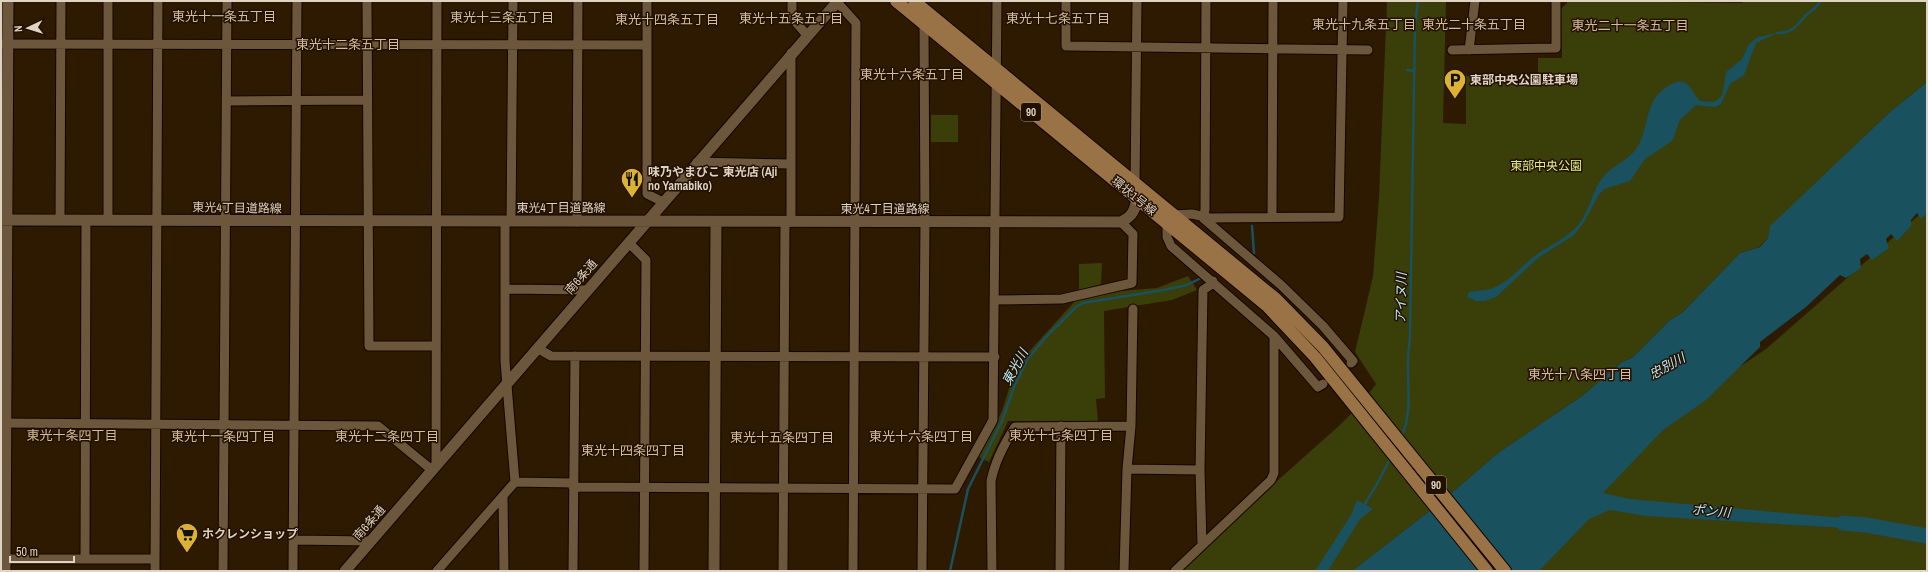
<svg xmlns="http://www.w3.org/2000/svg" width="1928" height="572" font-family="'Archivo Narrow','Noto Sans JP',sans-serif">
<rect width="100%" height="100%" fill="#2d1a01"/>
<!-- green -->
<path fill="#3a3e09" d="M1387,1H1446L1443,123L1466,124V76L1538,77V58H1562L1561,9L1569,1L1742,3L1745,1H1927V82L1891,111L1771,226L1768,238L1759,247L1740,253L1682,313L1670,320L1632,358L1622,362L1582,396L1498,453L1440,503L1352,571H1180L1204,546L1341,424L1361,404L1376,384L1355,352L1373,276L1379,197Z
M931,115H958V142H931Z
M1927,208V571H1496L1635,437L1766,349Z
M1102,263L1101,284L1079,290V264Z
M1188,276L1197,290L1172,300L1104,311L1105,398L1096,399L1098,422L1008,421L989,462L979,457L1002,411L1013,376L1021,366L1026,355L1075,301L1121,291L1157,288Z"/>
<!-- water -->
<path fill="#19515f" d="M1777,33L1756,43L1744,75L1730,84L1721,104L1715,107L1696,105L1680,120L1672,141L1645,159L1630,181L1604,189L1598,196L1584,222L1574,235L1538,258L1496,297L1485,301H1476L1467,297L1469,292C1476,290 1483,291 1490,289C1508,284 1521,266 1536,255C1550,245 1567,238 1578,225C1590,211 1592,190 1603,177C1615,163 1631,161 1640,142C1649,122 1646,99 1668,86C1689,73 1690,91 1700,101L1714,102L1721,97L1723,92L1726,72L1742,59L1749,44L1758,37Z
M1927,82V213L1921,219L1917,213L1911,220V226L1897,241L1891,234L1886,239L1889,248L1872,260L1867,254L1860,259L1861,268L1846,278L1840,275L1806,307L1760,342V347L1706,400L1663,430L1603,493L1630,499L1865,520L1863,529L1646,516L1610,510L1589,519L1539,571H1352L1440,503L1498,453L1582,396L1622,362L1632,358L1670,320L1682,313L1740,253L1760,247L1768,238L1770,226L1891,111Z
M1357,500L1373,509L1360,519L1328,571H1315L1351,515Z"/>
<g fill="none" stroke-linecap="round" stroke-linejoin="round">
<!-- stream -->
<path stroke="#19515f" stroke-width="2.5" d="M1777,33C1792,33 1796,27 1805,16C1811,10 1817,9 1820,1
M1407,70L1414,71
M1252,226L1254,253
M1401,437C1413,413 1407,386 1408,361C1408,352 1410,342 1410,333L1415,26L1418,1
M1363,507L1377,484L1391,457
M950,571L968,489L1002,421L1014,387L1027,360L1045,338L1076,307L1083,303L1164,290L1187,285L1201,278"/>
<!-- river -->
<path stroke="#19515f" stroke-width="15" d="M1843,523L1866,525L1927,536"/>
<!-- minor casing -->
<g stroke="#140500" stroke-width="11">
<path id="minor" d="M367,1L369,346H436
M647,1V194L663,202
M792,1V18L807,35
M1066,1V46L1368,50
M837,2L856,23L853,571
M1,44L647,45
M1452,50L1556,48V1
M1469,50L1475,1
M791,53V222
M227,101L367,100
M697,162L791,164
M1135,187L1137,1
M1173,215L1192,214L1210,218L1339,217L1343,1
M1272,217L1273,1
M1203,218L1205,210L1206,1
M1203,218L1281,285L1323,326L1353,361L1351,363
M60,220L61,1
M108,220V1
M511,221L513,1
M577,222L578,1
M1167,223V237L1171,246L1274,336L1318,387L1323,384
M629,243L646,260L644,571
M505,289L587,290
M995,300L1062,299L1132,283L1133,234L1121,222
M537,348L551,356L995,357
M1,423L378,426L432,470
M436,464L437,1
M1127,469L1200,470
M515,482L573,483
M573,487L955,489L993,420L997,1
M503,497L504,571
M293,540L371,541
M1202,545L1200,470L1203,290L1212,284L1213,281
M5,559H155
M85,559L86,220
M155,571L158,1
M223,571L227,1
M293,571L297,1
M437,571L515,482L505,361V221
M573,571L575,356
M783,571L785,222
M922,571L925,223L924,24L927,21
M992,571L991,481C995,461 1004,444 1015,427L1131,426
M1060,571L1061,426
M1124,571L1127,469L1131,426L1133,309
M1175,571L1271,480L1274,473V336"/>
</g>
<!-- tertiary casing -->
<g stroke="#140500" stroke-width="13">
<path id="tertiary" d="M1,220L1121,222C1133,216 1135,210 1137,198
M5,571L8,1
M345,571L838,1
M714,571L716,222"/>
</g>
<!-- primary casing -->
<g stroke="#140500" stroke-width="14">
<path id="primary" d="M896,1L1266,305L1315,357L1487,571
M914,1L1276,299L1323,347L1505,571"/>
</g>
<!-- minor -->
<use href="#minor" stroke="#6d573c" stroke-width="9"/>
<!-- tertiary -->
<use href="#tertiary" stroke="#6d573c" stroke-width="11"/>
<!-- primary -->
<use href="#primary" stroke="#997246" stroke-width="12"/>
</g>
<!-- icons -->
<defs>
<g id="parking-pin" transform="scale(1.15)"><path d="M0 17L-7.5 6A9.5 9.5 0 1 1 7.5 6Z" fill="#ddb133" stroke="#231100"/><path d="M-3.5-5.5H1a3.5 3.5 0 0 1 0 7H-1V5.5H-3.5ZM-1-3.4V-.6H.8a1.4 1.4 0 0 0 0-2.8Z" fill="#111"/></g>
<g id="restaurant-pin" transform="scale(1.15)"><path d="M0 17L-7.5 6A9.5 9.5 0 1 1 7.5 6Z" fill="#ddb133" stroke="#231100"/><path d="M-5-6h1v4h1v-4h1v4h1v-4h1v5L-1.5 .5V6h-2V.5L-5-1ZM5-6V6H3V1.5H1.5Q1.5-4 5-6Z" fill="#111"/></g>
<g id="supermarket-pin" transform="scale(1.15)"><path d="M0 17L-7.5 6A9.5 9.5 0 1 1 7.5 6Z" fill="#ddb133" stroke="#231100"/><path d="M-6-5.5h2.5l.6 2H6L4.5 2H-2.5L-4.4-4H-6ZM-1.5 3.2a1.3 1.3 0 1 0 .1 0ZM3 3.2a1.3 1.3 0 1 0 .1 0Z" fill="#111"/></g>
</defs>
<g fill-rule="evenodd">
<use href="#parking-pin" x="1455" y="80"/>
<use href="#restaurant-pin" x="632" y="179"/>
<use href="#supermarket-pin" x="187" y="534"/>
</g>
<g text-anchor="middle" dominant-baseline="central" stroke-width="3" stroke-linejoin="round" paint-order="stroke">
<!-- shield labels -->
<g fill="#231100" stroke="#a79989" stroke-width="1">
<rect x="1021" y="103" width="20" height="18" rx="3"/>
<rect x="1426" y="476" width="20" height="18" rx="3"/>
</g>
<g font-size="11" font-weight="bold" fill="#dfd3c4">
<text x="1031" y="112">90</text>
<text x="1436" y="485">90</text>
</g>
<!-- poi labels -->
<g font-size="12" font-weight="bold" fill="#dfd3c4" stroke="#231100" text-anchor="start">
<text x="1470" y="80">東部中央公園駐車場</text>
<text x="648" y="172">味乃やまびこ 東光店 (Aji<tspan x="648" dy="14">no Yamabiko)</tspan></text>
<text x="202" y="534">ホクレンショップ</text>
</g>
<!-- park labels -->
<g font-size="12" fill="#e2ef84" stroke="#231100">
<text x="1546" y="166">東部中央公園</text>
</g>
<!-- street labels -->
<g font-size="12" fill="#dfd3c4" stroke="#231100">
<text transform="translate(1134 196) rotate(39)">環状1号線</text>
<text transform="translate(237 208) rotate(1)">東光4丁目道路線</text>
<text x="561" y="208">東光4丁目道路線</text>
<text x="885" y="209">東光4丁目道路線</text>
<text transform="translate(581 277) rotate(-49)">南6条通</text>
<text transform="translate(369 523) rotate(-49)">南6条通</text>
</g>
<!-- neighbourhood labels -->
<g font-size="13" fill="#d5bc9e" stroke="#231100">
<text x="224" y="16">東光十一条五丁目</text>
<text x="502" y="17">東光十三条五丁目</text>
<text x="791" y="18">東光十五条五丁目</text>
<text x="1058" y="18">東光十七条五丁目</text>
<text x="667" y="19">東光十四条五丁目</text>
<text x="1364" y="24">東光十九条五丁目</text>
<text x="1474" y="24">東光二十条五丁目</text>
<text x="1630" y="25">東光二十一条五丁目</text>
<text x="348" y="44">東光十二条五丁目</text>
<text x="912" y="74">東光十六条五丁目</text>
<text x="1580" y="374">東光十八条四丁目</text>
<text x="72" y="435">東光十条四丁目</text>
<text x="1061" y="435">東光十七条四丁目</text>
<text x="223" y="436">東光十一条四丁目</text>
<text x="387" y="436">東光十二条四丁目</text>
<text x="921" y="436">東光十六条四丁目</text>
<text x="782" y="437">東光十五条四丁目</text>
<text x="633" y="450">東光十四条四丁目</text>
</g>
<!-- water labels -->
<g font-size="13" font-style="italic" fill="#bdedfb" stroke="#231100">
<text transform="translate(1401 298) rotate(-89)">アイヌ川</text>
<text transform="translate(1667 366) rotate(-29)">忠別川</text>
<text transform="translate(1015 367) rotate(-61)">東光川</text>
<text transform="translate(1711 511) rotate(5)">ポン川</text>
</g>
</g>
<!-- border -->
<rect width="1928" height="572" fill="none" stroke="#dfd3c4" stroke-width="4"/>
<!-- north arrow -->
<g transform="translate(28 28) rotate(266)" stroke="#231100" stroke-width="3" paint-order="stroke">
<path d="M0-3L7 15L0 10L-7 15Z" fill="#dfd3c4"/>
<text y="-6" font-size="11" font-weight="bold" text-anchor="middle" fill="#dfd3c4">N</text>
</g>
<!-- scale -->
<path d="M10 556v6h64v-6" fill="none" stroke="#dfd3c4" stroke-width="2"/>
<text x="16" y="556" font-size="12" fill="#dfd3c4" stroke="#231100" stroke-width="3" paint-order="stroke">50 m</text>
</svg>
